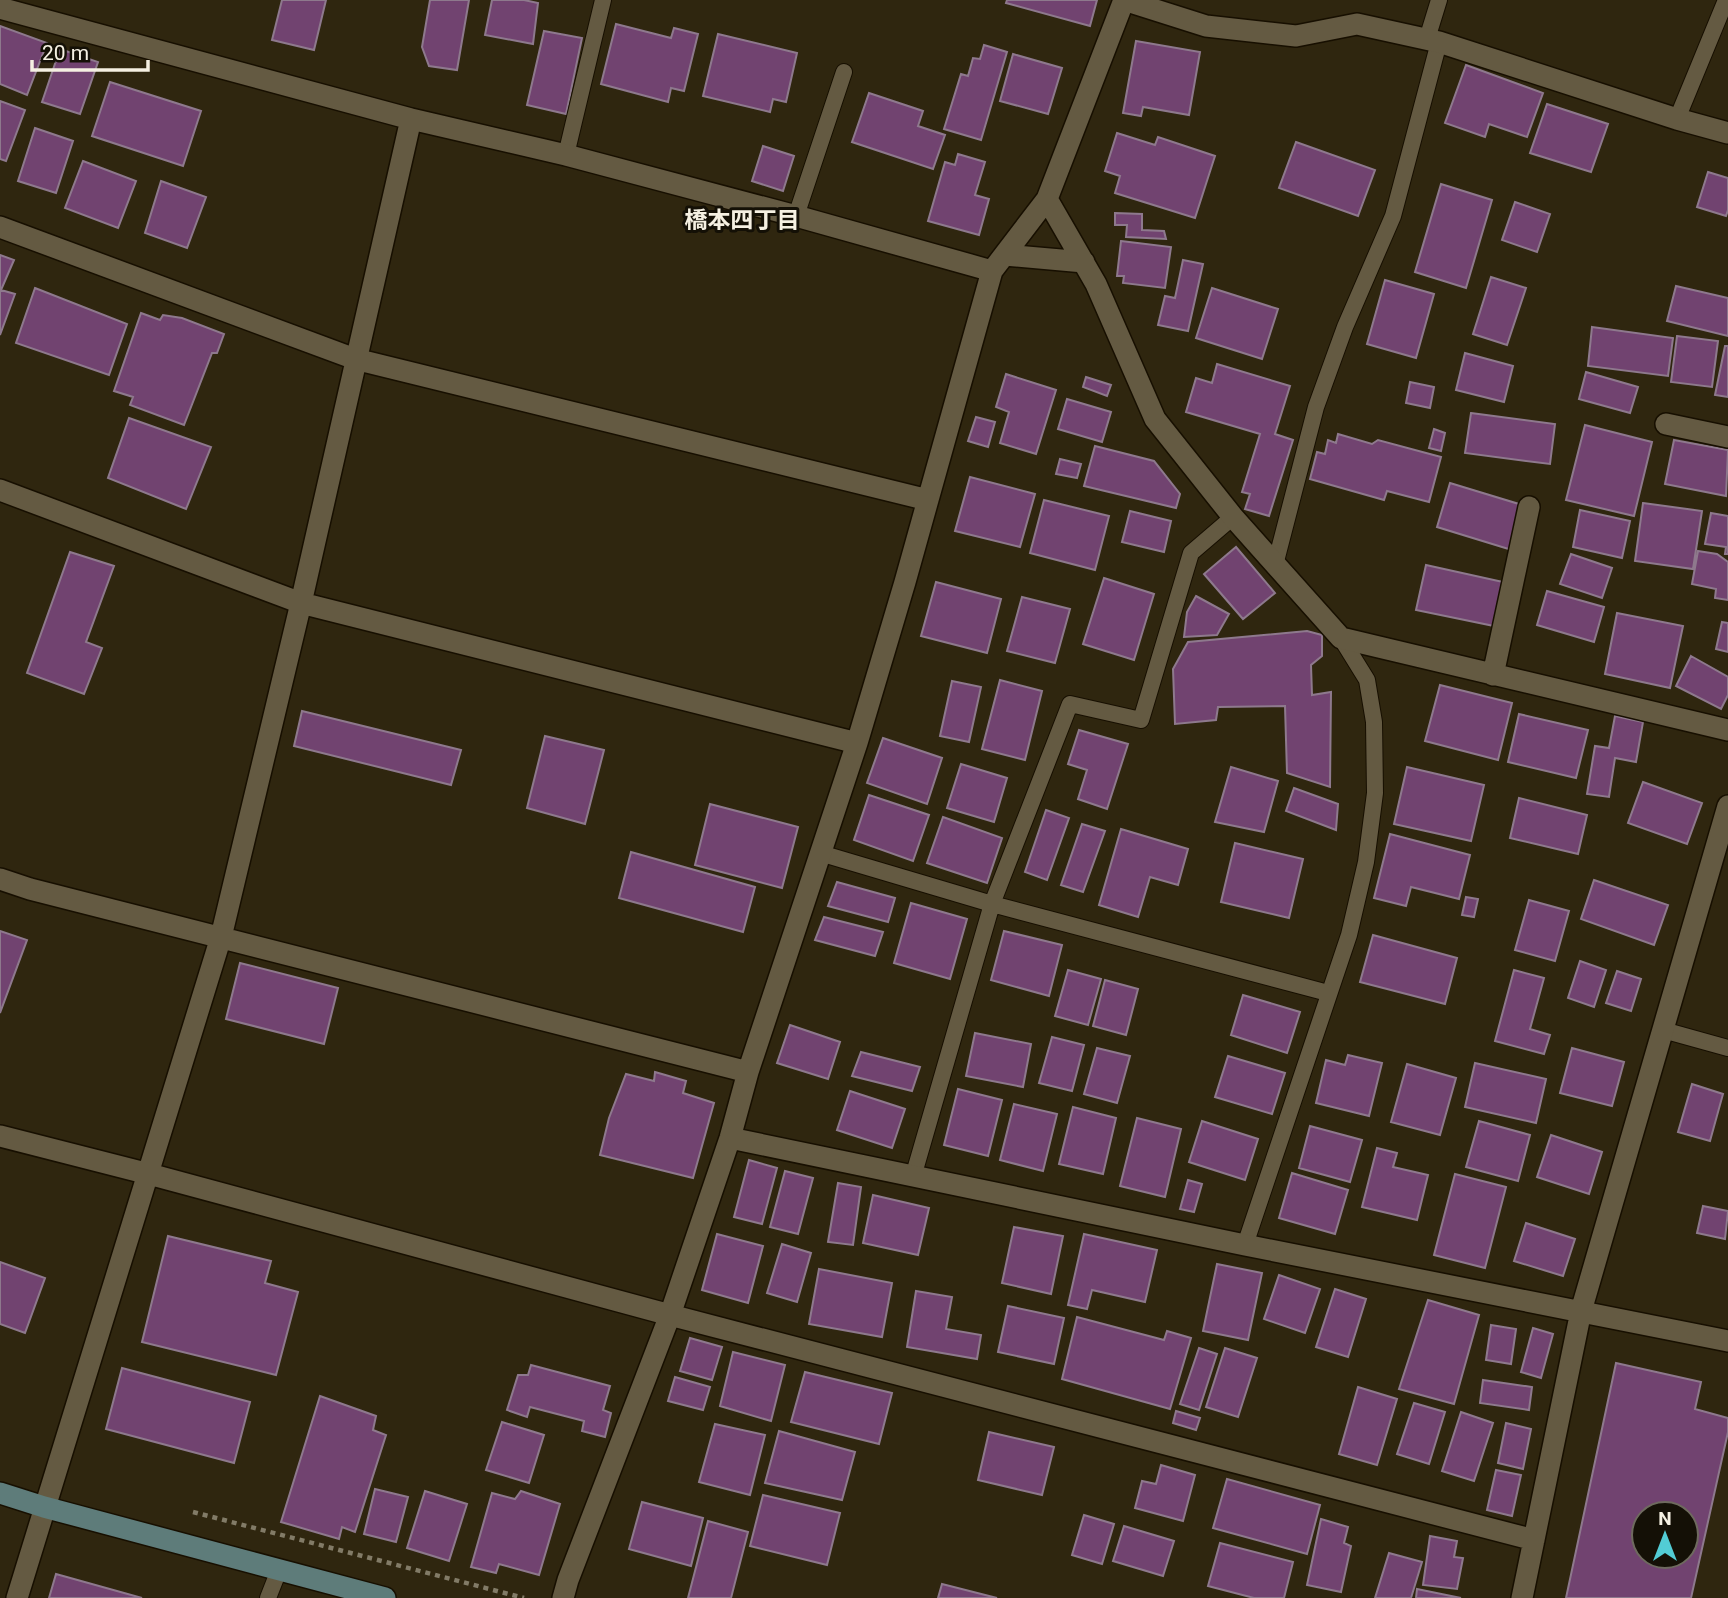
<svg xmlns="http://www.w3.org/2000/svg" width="1728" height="1598" font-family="Roboto,'Noto Sans JP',sans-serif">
<rect width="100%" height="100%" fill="#2f260f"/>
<!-- building -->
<path fill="#714370" stroke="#8e798d" stroke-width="2" fill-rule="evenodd" d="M282,0H326L314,50L272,40Z
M430,0H469L457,70L429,66L422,47Z
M492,0H524L538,3L533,44L485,35Z
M1007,0H1097L1090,26L1006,3Z
M616,24L671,38L674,28L698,34L684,91L671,88L668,102L601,84Z
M0,26L47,43L27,95L0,84Z
M544,31L582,38L566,114L527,105Z
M718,34L797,53L786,102L773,99L770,112L703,96Z
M1136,41L1200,52L1189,115L1143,107L1141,116L1123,113Z
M984,45L1007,52L981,140L944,129L961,74L968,76L973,58L980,59Z
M60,49L98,62L80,114L42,102Z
M1013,54L1062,68L1048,114L1000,101Z
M1466,65L1543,93L1527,137L1489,124L1485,137L1445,123Z
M110,82L201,111L183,166L92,136Z
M869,93L923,111L918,126L945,135L933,169L852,142Z
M0,101L25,110L6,161L0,159Z
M1547,104L1608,124L1591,172L1530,153Z
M35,128L73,141L56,193L18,181Z
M1117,133L1155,145L1158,137L1215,156L1195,218L1115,193L1120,176L1105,171Z
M1296,142L1375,170L1358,216L1279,188Z
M763,146L794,156L783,191L752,181Z
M958,154L985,162L975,195L989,199L979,235L928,221L945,162L955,165Z
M83,161L136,181L118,228L65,208Z
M1708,172L1728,178V210L1726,216L1697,207Z
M161,181L206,197L187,248L145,233Z
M1441,184L1492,200L1466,288L1415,272Z
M1515,202L1550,214L1537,252L1502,240Z
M1115,213L1142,214V230L1164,231L1166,239L1126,237L1127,225H1115Z
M1121,241L1171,247L1165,288L1123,283L1124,276H1117Z
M0,255L14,260L1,290L15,294L0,335Z
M1183,260L1203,264L1188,331L1158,325L1165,296L1175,298Z
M1491,277L1526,288L1507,345L1473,334Z
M1385,280L1434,294L1416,358L1367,344Z
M1676,286L1728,298V336L1667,321Z
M35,288L127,324L109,375L16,343Z
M1212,288L1278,309L1262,359L1196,338Z
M141,313L160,320L163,315L182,318L224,334L217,353H212L184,425L130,405L133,397L114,391Z
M1592,327L1673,338L1668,376L1588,366Z
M1677,336L1718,341L1712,387L1671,382Z
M1725,346H1728V397L1715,395Z
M1465,353L1513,366L1504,402L1456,390Z
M1217,364L1290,386L1275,434L1293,440L1269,516L1245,509L1250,494L1242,492L1260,434L1186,412L1196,378L1212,383Z
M1586,372L1638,387L1630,413L1579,399Z
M1006,374L1056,390L1036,454L1000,443L1009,412L996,407Z
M1086,377L1111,385L1107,396L1083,387Z
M1410,382L1434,387L1430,408L1406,403Z
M1067,399L1111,412L1102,442L1058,429Z
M1471,413L1555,424L1550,464L1465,453Z
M976,417L995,422L988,447L968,441Z
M129,418L211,447L186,509L108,478Z
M1585,425L1652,442L1634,516L1566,500Z
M1434,429L1445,433L1441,451L1429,448Z
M1338,434L1372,444L1378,440L1441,457L1429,502L1387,491L1384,500L1310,479L1317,452L1325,454L1328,440L1336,443Z
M1674,440L1728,450L1726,496L1665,484Z
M1095,446L1154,461L1180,494L1176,508L1084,486Z
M1060,459L1081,464L1077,478L1056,474Z
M970,477L1035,494L1020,547L955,531Z
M1450,483L1529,507L1515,551L1437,527Z
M1044,500L1109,516L1095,570L1030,553Z
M1643,503L1702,511L1693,569L1635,561Z
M1580,510L1630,521L1622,558L1573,547Z
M1130,511L1171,521L1164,552L1122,542Z
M1711,513L1728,516V554H1725L1726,547L1705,544Z
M1236,547L1275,593L1243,619L1204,574Z
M1698,551L1717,554L1728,562V600L1715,598L1716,589L1692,584Z
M70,552L114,566L86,642L102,648L84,694L27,673Z
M1571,554L1612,568L1602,598L1560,584Z
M1426,565L1503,582L1494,626L1416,610Z
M1104,578L1154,594L1134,660L1083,644Z
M936,582L1001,599L987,653L921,636Z
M1547,591L1604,607L1594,642L1537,625Z
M1196,596L1229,614L1217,635L1184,637L1187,612Z
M1022,597L1070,609L1055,663L1007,651Z
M1617,613L1683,626L1670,688L1605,674Z
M1722,622L1728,623V652L1716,649Z
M1307,631L1322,635V656L1311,665L1312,695L1331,692L1330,787L1287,773L1285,706L1218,707L1216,720L1175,724L1173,669L1188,642Z
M1691,656L1728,677V695L1721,709L1676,686Z
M1000,680L1042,691L1025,760L982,749Z
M952,681L981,687L969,742L940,736Z
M1440,685L1512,703L1498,760L1425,741Z
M302,711L461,750L451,785L294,746Z
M1519,714L1588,730L1576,778L1508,762Z
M1615,716L1643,722L1636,762L1615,758L1609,797L1587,794L1595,746L1609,748Z
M1079,730L1128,744L1107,809L1078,799L1087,770L1068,764Z
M545,736L604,750L585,824L527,808Z
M883,738L942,758L927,804L867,783Z
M961,764L1007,778L994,822L947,808Z
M1231,767L1278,781L1264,832L1215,822Z
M1407,767L1484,785L1471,841L1394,824Z
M1643,782L1702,803L1687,844L1628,823Z
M1294,788L1338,804L1336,830L1286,811Z
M869,795L929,815L913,861L854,840Z
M1519,798L1587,815L1578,854L1510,838Z
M710,804L798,827L782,888L695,865Z
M1046,810L1069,818L1047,880L1025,872Z
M943,817L1002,838L987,883L927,863Z
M1082,824L1105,831L1083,892L1061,885Z
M1121,829L1188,849L1178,885L1150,877L1138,917L1099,905Z
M1390,834L1470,855L1459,899L1411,887L1406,906L1374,898Z
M1235,843L1303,859L1289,918L1221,902Z
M631,852L755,887L743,932L619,898Z
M1594,880L1668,905L1654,945L1581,919Z
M837,882L895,898L888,922L828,906Z
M1466,897L1478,899L1474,917L1462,915Z
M1529,900L1569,911L1555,961L1515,950Z
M911,903L967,919L950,979L894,963Z
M824,917L883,932L875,956L815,940Z
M0,931L27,940L0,1013Z
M1004,931L1062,945L1049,996L991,980Z
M1373,935L1457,958L1445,1004L1360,982Z
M1580,961L1606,970L1594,1007L1568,998Z
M240,963L338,988L324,1044L226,1019Z
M1068,970L1101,979L1088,1025L1055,1016Z
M1514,970L1544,978L1530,1029L1550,1035L1544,1054L1495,1041Z
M1617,971L1641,979L1631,1011L1606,1003Z
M1105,980L1138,989L1126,1035L1093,1026Z
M1243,995L1300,1012L1287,1053L1231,1035Z
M790,1025L840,1042L828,1079L777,1063Z
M975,1033L1031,1044L1023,1087L966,1076Z
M1052,1037L1084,1045L1072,1091L1039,1083Z
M1097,1048L1130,1056L1117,1103L1084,1094Z
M1572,1048L1624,1062L1612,1106L1560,1093Z
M861,1052L920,1067L912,1091L852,1076Z
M1348,1055L1382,1063L1369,1116L1316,1103L1326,1060L1345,1065Z
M1228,1056L1285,1073L1272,1114L1215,1097Z
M1475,1063L1546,1079L1536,1123L1465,1107Z
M1407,1064L1456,1078L1440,1135L1391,1122Z
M655,1072L686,1081L683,1093L714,1103L693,1178L600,1155L609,1118L626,1074L654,1081Z
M1692,1084L1723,1094L1710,1141L1678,1132Z
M958,1089L1002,1100L988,1156L944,1145Z
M850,1091L905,1109L892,1148L837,1130Z
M1014,1104L1057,1114L1043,1171L1000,1160Z
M1073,1107L1116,1118L1103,1174L1059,1164Z
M1137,1118L1181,1129L1165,1197L1120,1186Z
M1202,1121L1258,1139L1245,1180L1189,1162Z
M1479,1121L1530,1135L1518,1181L1466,1167Z
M1310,1126L1362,1140L1350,1182L1299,1168Z
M1551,1135L1602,1152L1589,1194L1537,1177Z
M1377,1148L1397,1153L1393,1167L1428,1175L1417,1220L1362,1207Z
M749,1160L777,1168L762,1224L734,1217Z
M785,1171L813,1178L798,1234L770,1227Z
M1292,1173L1348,1190L1335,1234L1279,1218Z
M1455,1174L1506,1187L1485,1268L1434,1255Z
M1188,1180L1202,1184L1194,1212L1180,1209Z
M838,1183L861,1187L853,1245L828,1242Z
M873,1195L929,1208L918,1255L863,1243Z
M1703,1206L1728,1211L1725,1239L1697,1233Z
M1526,1223L1575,1239L1563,1276L1514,1261Z
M1014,1227L1063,1236L1051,1294L1002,1283Z
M717,1234L763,1246L748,1303L702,1290Z
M1084,1234L1157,1250L1145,1302L1092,1290L1087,1309L1068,1305Z
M168,1236L271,1261L265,1283L298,1292L276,1375L142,1342Z
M782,1244L811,1253L797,1302L767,1293Z
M0,1262L45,1278L25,1333L0,1324Z
M1217,1264L1262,1273L1248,1340L1203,1331Z
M819,1269L892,1283L882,1337L809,1324Z
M1279,1275L1320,1289L1305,1333L1264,1319Z
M1335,1289L1366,1299L1348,1357L1316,1347Z
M916,1291L952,1297L946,1329L981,1335L977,1359L907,1347Z
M1428,1300L1479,1315L1454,1404L1399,1389Z
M1008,1306L1064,1318L1054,1364L998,1352Z
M1077,1317L1164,1340L1167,1331L1191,1338L1170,1409L1062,1379Z
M1491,1325L1516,1329L1511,1364L1486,1360Z
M1533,1328L1553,1334L1541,1378L1521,1372Z
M690,1338L722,1347L712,1380L680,1371Z
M1199,1348L1217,1354L1199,1410L1180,1404Z
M1225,1348L1257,1358L1238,1417L1206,1407Z
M733,1352L785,1365L771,1421L720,1406Z
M1616,1363L1701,1382L1695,1409L1728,1418V1432L1691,1598H1566ZM1644,1514H1686V1556H1644Z
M531,1365L610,1386L603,1410L611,1413L605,1437L582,1431L584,1421L530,1407L527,1417L507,1410L518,1375H528Z
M122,1368L250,1402L234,1463L106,1429Z
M805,1372L892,1393L879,1444L791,1422Z
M675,1377L710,1387L703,1410L668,1401Z
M1483,1380L1532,1387L1529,1410L1480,1403Z
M1358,1387L1397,1399L1377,1465L1339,1454Z
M320,1396L376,1416L373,1430L386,1435L355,1532L342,1527L339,1539L281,1522Z
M1414,1403L1445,1412L1429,1464L1397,1454Z
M1176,1411L1200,1418L1196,1430L1173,1423Z
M1461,1412L1493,1423L1474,1481L1442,1471Z
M502,1422L544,1435L529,1483L486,1470Z
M1506,1423L1531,1429L1523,1469L1498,1463Z
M715,1424L765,1435L750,1495L699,1482Z
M779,1431L855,1452L842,1500L765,1483Z
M989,1432L1054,1447L1042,1495L978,1480Z
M1161,1465L1195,1475L1183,1521L1135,1508L1142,1481L1156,1484Z
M1496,1470L1521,1475L1512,1516L1487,1510Z
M1227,1479L1320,1505L1307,1554L1213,1528Z
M375,1489L408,1497L396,1542L364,1534Z
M425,1491L467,1504L449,1561L407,1548Z
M521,1491L560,1504L539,1575L499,1564L496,1573L471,1567L492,1493L515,1499Z
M763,1495L840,1513L827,1565L750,1546Z
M642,1502L703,1518L691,1566L629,1549Z
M1084,1515L1114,1524L1102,1564L1072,1555Z
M1321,1519L1348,1527L1344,1543L1351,1546L1341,1592L1307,1585Z
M708,1521L748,1532L731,1598H688Z
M1124,1526L1174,1541L1163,1576L1113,1561Z
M1430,1536L1457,1541L1454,1557L1463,1558L1457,1589L1423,1585Z
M1220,1543L1293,1562L1284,1598H1254L1208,1586Z
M1389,1553L1422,1562L1411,1598H1375Z
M56,1574L142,1598H49Z
M942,1584L997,1598H938Z
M1417,1589L1461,1598H1416Z"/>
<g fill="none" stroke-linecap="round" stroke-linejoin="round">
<!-- lane casing -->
<g stroke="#170f00" stroke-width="18">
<path id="lane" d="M1427,39L1439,0
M1677,119L1726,0
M566,155L603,0
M796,216L844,72
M1275,565L1316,407L1345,327L1393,216L1439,42
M820,853L992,904L1328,993
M1663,1030L1728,1048
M913,1177L992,904L1070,704L1141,720L1191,553L1233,517
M1245,1245L1349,935L1366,862L1375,793L1374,722L1367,680L1341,638
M268,1598L279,1570"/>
</g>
<!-- street casing -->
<g stroke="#170f00" stroke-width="24">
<path id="street" d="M1124,0L1206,26L1296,36L1357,24L1439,42L1677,119L1728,133
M0,8L411,119L566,155L796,216L992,271
M1047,199L1096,284L1155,419L1233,517L1341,638L1728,730
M0,227L355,359L928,500
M1005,255L1084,262
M1666,424L1728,437
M0,490L301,603L857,743
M1493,675L1529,507
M0,879L30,889L748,1072
M0,1136L149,1174L670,1315L1534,1540
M730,1138L1245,1245L1728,1341
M17,1598L221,937L301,603L411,119
M563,1598L568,1580L670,1315L730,1138L748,1072L857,743L905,582L992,271L1047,199L1124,0
M1522,1598L1581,1311L1728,806"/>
</g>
<!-- secondary casing -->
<g stroke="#170f00" stroke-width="24">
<path id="secondary" d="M0,1493L44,1507L385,1598"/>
</g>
<!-- path -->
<path stroke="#827b67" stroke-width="4.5" stroke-dasharray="5 5" stroke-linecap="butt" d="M193,1512L524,1598"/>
<!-- lane -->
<use href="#lane" stroke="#645a42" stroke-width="16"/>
<!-- street -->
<use href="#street" stroke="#645a42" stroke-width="21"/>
<!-- secondary -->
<use href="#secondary" stroke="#5e7c7a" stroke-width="21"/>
</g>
<g text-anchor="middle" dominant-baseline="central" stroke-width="6" stroke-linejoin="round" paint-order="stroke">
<!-- neighbourhood labels -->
<g font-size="23" font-weight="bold" fill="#f5f0e2" stroke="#141006">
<text x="742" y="220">橋本四丁目</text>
</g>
</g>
<!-- north arrow -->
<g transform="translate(1665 1535)"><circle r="33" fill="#141006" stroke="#6e6a5e" stroke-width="2"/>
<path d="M0-5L12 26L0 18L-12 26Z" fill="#52ccd5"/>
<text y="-10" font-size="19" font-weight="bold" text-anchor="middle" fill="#f5f0e2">N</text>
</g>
<!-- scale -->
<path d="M32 60v10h116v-10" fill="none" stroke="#f5f0e2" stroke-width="3.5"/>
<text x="42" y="60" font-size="21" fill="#f5f0e2" stroke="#141006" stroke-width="5" paint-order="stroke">20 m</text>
</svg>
